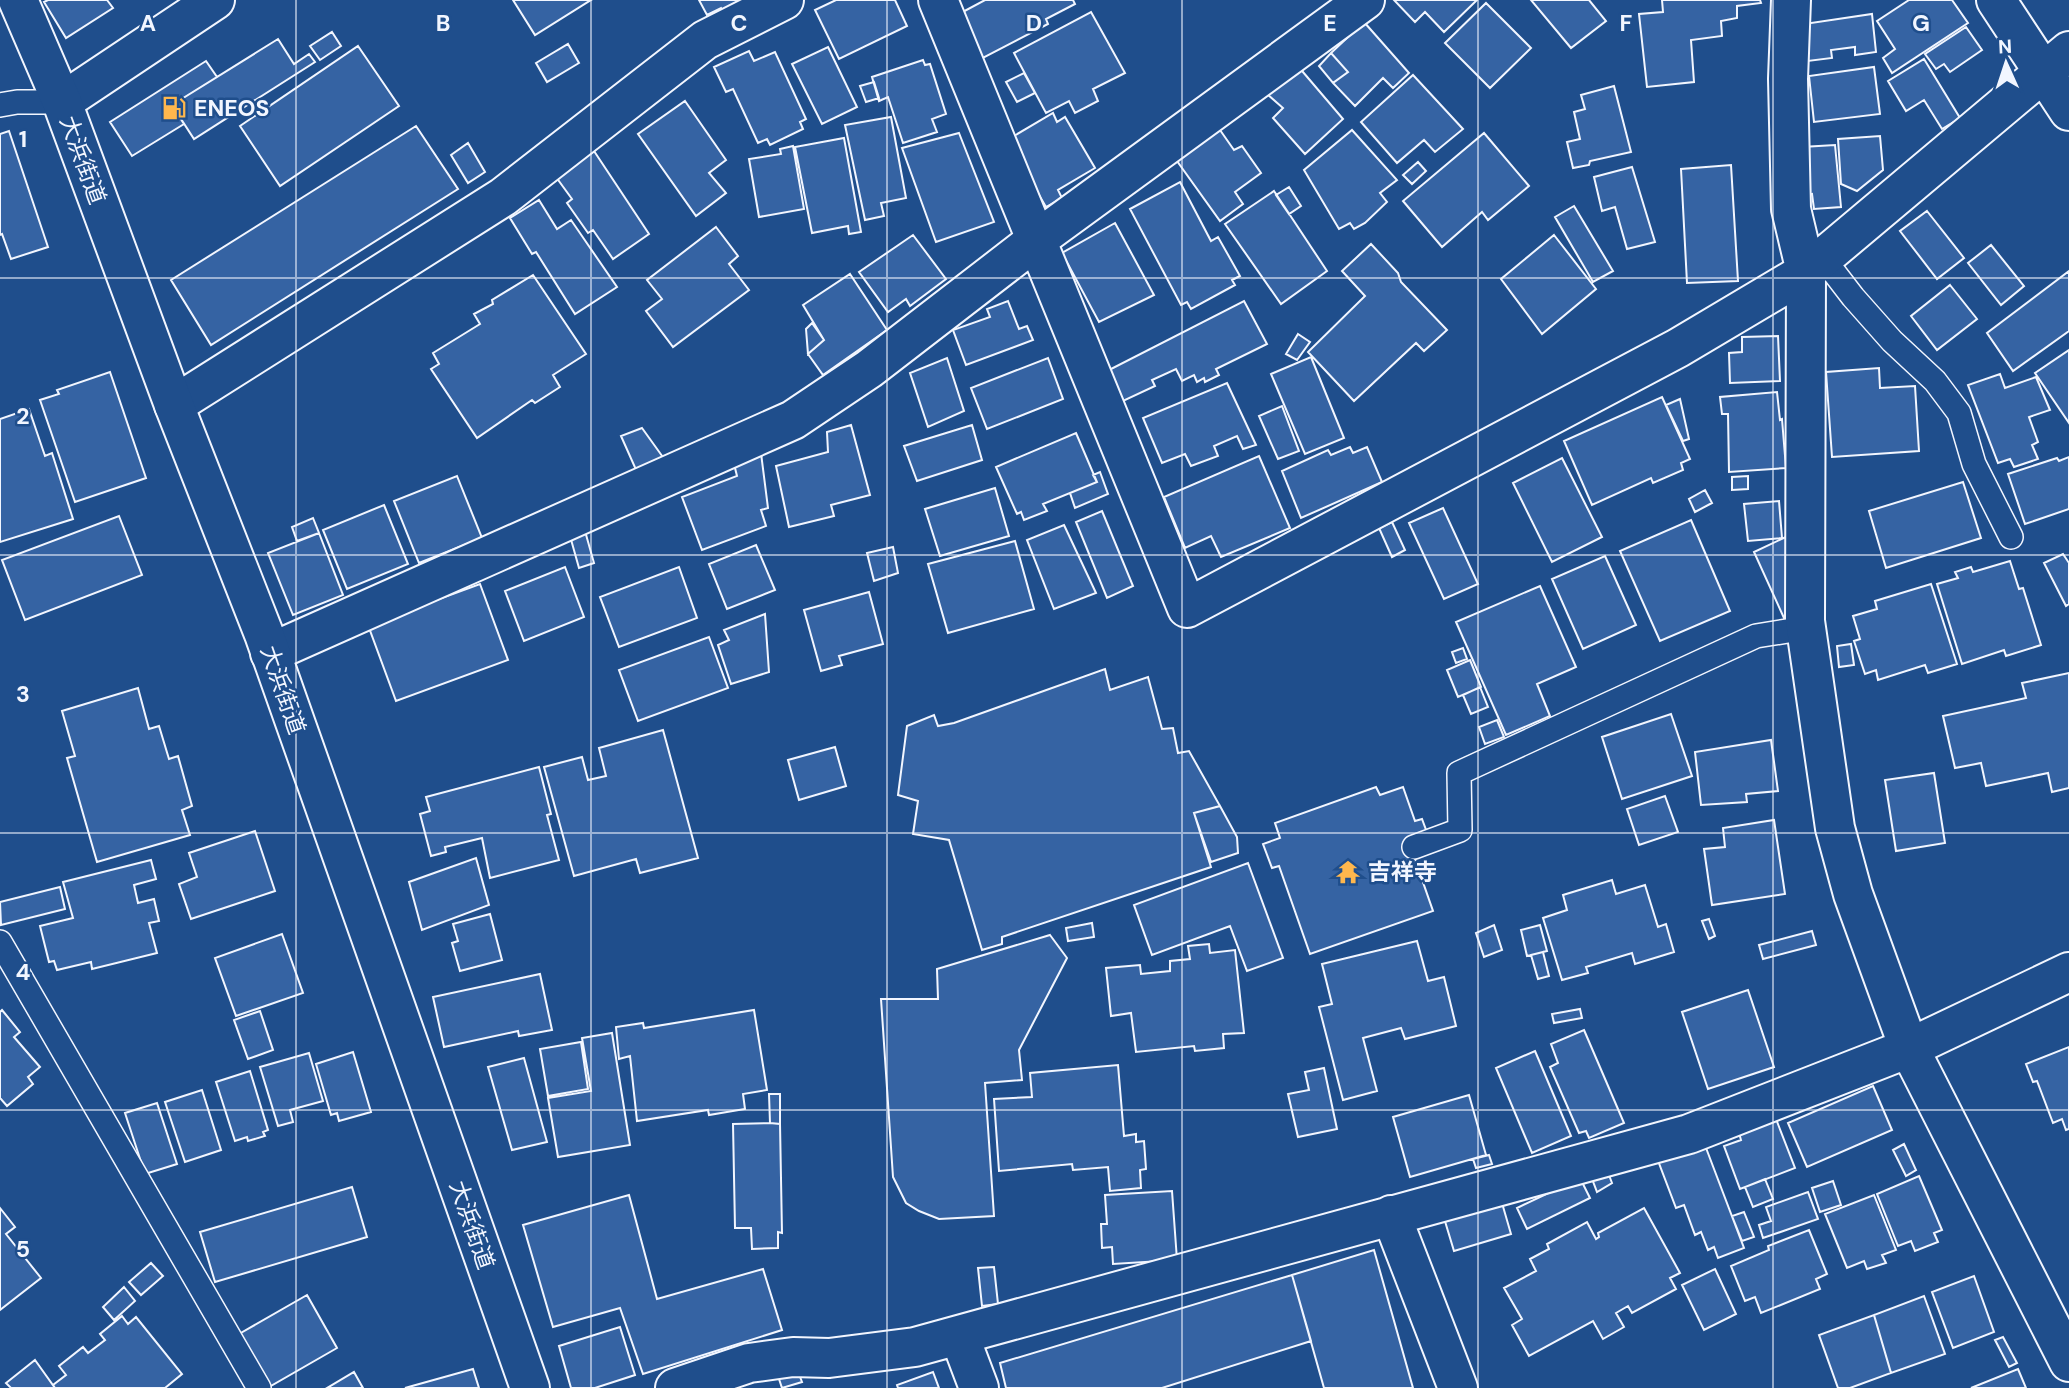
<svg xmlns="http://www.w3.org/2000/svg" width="2069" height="1388" font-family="'DM Sans','Noto Sans JP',sans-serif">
<rect width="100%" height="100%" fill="#1f4e8c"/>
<!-- building -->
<path fill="#3563a3" stroke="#f2f6ff" stroke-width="2" d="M48,0H107L113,8L66,38L44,2Z
M513,0H591L535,35Z
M699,0H741L742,2L723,12L721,8L707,15Z
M836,0H895L907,26L839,59L815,10Z
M985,0H1073L1075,4L1046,19L1048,24L979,60L957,15Z
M1394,0H1477L1444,32L1425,12L1415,22Z
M1531,0H1589L1606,21L1571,48Z
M1662,0H1760L1761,3L1737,6V18L1721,21L1722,36L1691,40L1694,82L1647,87L1639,14L1663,12Z
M1909,0H1952L1968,23L1892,73L1883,58L1895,49L1877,21Z
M1486,3L1531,48L1490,88L1445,43Z
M1091,12L1125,73L1093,89L1098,101L1075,113L1069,101L1046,113L1014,53Z
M1872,14L1876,52L1855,55V47L1831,50L1832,58L1808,61L1804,24Z
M1364,22L1409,73L1393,88L1383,78L1355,106L1333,83L1348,72L1331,53Z
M1966,27L1982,50L1950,72L1944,64L1936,69L1925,54Z
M332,32L341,46L320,60L310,46Z
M278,39L294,64L309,54L315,62L194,139L172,105Z
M568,44L579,63L547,82L536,63Z
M358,46L399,106L280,186L240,126Z
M828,47L857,107L822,124L792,64Z
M749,51L754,61L775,52L806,119L800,122L803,129L770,145L767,139L758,143L733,89L726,92L714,67Z
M1331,53L1348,72L1333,83L1319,66Z
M1924,59L1960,118L1942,129L1924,100L1906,111L1888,81Z
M923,60L925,65L930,64L946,114L932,119L937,132L903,143L888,97L879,101L872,77Z
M206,61L217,77L172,105L184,124L132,156L110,122Z
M1297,65L1343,119L1305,154L1273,118L1283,108L1267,94Z
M1874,67L1880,114L1814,122L1809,76Z
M1024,73L1035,93L1017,102L1006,82Z
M1413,75L1463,129L1435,152L1424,140L1397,163L1361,122Z
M874,82L879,98L866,102L860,86Z
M1614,86L1631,152L1590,161L1589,165L1573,168L1567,142L1580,139L1574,112L1585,109L1581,95Z
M685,101L726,160L709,173L726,193L696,216L638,134Z
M1053,113L1057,122L1065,117L1095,168L1058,190L1062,198L1046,207L1007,140Z
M891,117L906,198L881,203L884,216L865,220L845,125Z
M416,126L458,189L211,345L171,280Z
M1220,130L1234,150L1242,146L1261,173L1235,192L1243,204L1220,221L1177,161Z
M1352,130L1397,180L1380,193L1387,202L1365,223L1354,229L1350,223L1339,229L1304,170Z
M9,131L48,247L11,259L2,234L0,235V134Z
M959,133L994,222L936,242L902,148Z
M1484,133L1529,186L1488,220L1482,212L1442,247L1403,201Z
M1880,136L1883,170L1857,191L1841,184L1838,139Z
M844,138L861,232L849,234L848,226L812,233L795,147Z
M468,143L485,172L468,183L451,155Z
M1835,145L1841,207L1814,209L1812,194L1806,195L1802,147Z
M793,146L804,209L759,217L749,159L781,154L780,149Z
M594,151L649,234L613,259L593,230L588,233L567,203L572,199L556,177Z
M1418,162L1426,171L1412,184L1403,175Z
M1731,165L1738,281L1687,283L1681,169Z
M1632,167L1655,242L1627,249L1615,207L1602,211L1594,177Z
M1180,182L1211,241L1218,237L1240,276L1232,280L1235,285L1191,309L1187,302L1181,305L1130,209Z
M1289,187L1301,206L1289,214L1276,195Z
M1274,191L1327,271L1281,304L1225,224Z
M539,200L557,229L571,220L617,287L575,314L536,252L532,254L510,218Z
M1574,206L1613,271L1593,282L1555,217Z
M1927,211L1964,258L1937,279L1900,231Z
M1115,223L1154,295L1099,322L1062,253Z
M716,227L738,256L729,264L749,290L673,347L646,311L662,299L647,280Z
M913,235L946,279L910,306L906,299L888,312L859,272Z
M1554,235L1596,289L1542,334L1501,279Z
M1371,244L1398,273L1401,282L1447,330L1424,351L1416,343L1354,401L1308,352L1365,296L1342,271Z
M1991,245L2024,286L2001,305L1968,263Z
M2069,271V331L2013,371L1987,333Z
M850,274L887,330L823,375L808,354L824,340L803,305Z
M533,275L586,354L553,375L560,387L535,403L532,400L477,438L431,369L439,364L433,353L480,324L474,314L493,304L492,300Z
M1950,285L1977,319L1937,350L1911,316Z
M1008,301L1019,329L1027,326L1033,340L966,365L953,330L990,317L987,309Z
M1244,301L1267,344L1216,369L1219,375L1205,382L1204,378L1197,382L1194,375L1182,381L1176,369L1152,380L1155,386L1123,401L1109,370Z
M812,323L824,340L808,354L806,329Z
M1298,334L1310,342L1297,360L1286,354Z
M1778,336L1780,381L1730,383L1729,353L1742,352V337Z
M2069,350V423L2035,373Z
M1311,357L1344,438L1305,454L1271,374Z
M947,358L964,411L928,427L910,373Z
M1048,358L1063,399L987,429L971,388Z
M1879,368L1880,388L1915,386L1919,451L1832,457L1826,372Z
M110,372L146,478L75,502L40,400L59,394L57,390Z
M2000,374L2005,388L2036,377L2050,410L2029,417L2038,442L2032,445L2038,459L2014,467L2010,459L1998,463L1968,385Z
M1227,383L1256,445L1243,449L1237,436L1214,446L1218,456L1191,466L1185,454L1162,463L1143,418Z
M1777,392L1780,420L1782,419L1786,468L1729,472L1728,414H1722L1720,397Z
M1662,397L1690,459L1681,463L1683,470L1653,483L1651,478L1592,505L1564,441Z
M1680,399L1689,439L1683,441L1666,405Z
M1282,406L1299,451L1278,459L1259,416Z
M29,409L45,456L52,453L73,519L0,542V419Z
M851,425L870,495L831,505L834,516L789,527L776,466L828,452L827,432Z
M972,425L982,460L917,481L904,446Z
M642,428L665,460L637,472L621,436Z
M1076,433L1097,482L1043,504L1047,511L1024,520L1021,512L1017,514L996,467Z
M1350,447L1353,453L1367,447L1382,482L1301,518L1282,471L1328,450L1331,455Z
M761,453L768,508L761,510L766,526L702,550L682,497L737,476L734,464Z
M1259,456L1290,528L1221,557L1211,536L1185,548L1164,497Z
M2069,457V509L2025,524L2008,474L2057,458L2059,461Z
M1562,458L1602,537L1552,562L1513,483Z
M1100,472L1108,494L1075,508L1070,493L1097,482L1093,475Z
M457,476L482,538L419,563L394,501Z
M1748,476V489L1732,490V477Z
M1963,482L1981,538L1886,568L1869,511Z
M995,488L1009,536L940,556L925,509Z
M1705,490L1712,503L1695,512L1689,499Z
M1779,501L1782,538L1748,541L1744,504Z
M384,505L408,564L347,589L323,530Z
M1443,508L1478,584L1444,599L1409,523Z
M1102,511L1133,586L1107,598L1076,522Z
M119,516L142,575L25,620L2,560Z
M313,518L319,533L297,541L292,527Z
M1691,520L1730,611L1660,641L1620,551Z
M1392,522L1405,550L1392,557L1379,528Z
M1064,525L1096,593L1054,609L1027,540Z
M585,531L594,563L579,568L570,536Z
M319,533L343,595L293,615L268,553Z
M1788,536L1796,614L1784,618L1754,552Z
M1015,541L1034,609L948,633L928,564Z
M756,545L775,590L727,609L709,564Z
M893,547L898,573L874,581L867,553Z
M2063,554L2069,563V604L2066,606L2044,563Z
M1605,556L1636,625L1583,649L1552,579Z
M2010,561L2019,589L2023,588L2041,645L2006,656L2004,650L1962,664L1937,584L1958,578L1955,572L1971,567L1973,572Z
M565,567L584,617L524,641L505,591Z
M679,567L697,618L619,647L600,597Z
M480,584L508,660L396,701L368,625Z
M1931,584L1957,664L1928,673L1925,665L1878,680L1876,670L1865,674L1854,641L1860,639L1853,616L1877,609L1875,601Z
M1540,586L1576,667L1537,684L1550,716L1506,735L1456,622Z
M869,592L883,644L839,656L842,665L821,671L804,610Z
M765,614L769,672L731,684L718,645L729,640L724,630Z
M709,637L728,688L638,721L619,670Z
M1851,644L1854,665L1839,667L1837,646Z
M1463,648L1467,659L1456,663L1452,652Z
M1470,660L1481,687L1458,697L1447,670Z
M1105,669L1110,690L1148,677L1162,729L1173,728L1178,753L1189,751L1220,806L1194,813L1211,867L1002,937V944L982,950L949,840L913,834L918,801L898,795L907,726L934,715L938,726L954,723Z
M2069,673V788L2052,792L2048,773L1986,786L1981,763L1955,768L1943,716L2026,698L2022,683Z
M1480,687L1488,707L1471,714L1463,695Z
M138,688L149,729L159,726L169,759L178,756L192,806L182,810L190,835L97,862L67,758L75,756L62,711Z
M1671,714L1692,776L1622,799L1602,737Z
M1497,720L1504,737L1485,744L1479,727Z
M663,730L698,858L640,873L636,859L574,876L544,767L582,757L588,780L606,776L599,748Z
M1771,740L1778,791L1746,794L1747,802L1701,805L1695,752Z
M835,747L846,786L799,800L788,760Z
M539,767L551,814L547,815L559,860L490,878L482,838L445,847L446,852L431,856L420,814L430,811L426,797Z
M1934,773L1945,843L1896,851L1885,780Z
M1376,787L1380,795L1403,787L1415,821L1422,819L1429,838L1410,845L1433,911L1310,954L1279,866L1272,868L1263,844L1280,838L1275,823Z
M1665,796L1678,832L1639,845L1627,809Z
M1220,806L1237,837L1238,853L1211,862L1194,813Z
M1774,820L1785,894L1712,905L1704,849L1725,847L1723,828Z
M255,831L275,891L191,919L179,884L197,877L189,853Z
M476,858L489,905L422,930L409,882Z
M151,860L156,879L134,885L138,903L154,899L159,921L149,923L157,953L92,969L91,962L57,970L54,961L49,962L40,926L73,918L63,882Z
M1248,863L1283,958L1247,971L1230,926L1152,955L1134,905Z
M1612,880L1616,894L1645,885L1658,927L1666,924L1674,952L1635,964L1632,953L1586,967L1588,973L1562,980L1543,918L1567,910L1563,895Z
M60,887L65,909L1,925L0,902Z
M490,914L502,960L460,971L452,943L458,941L453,924Z
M1709,919L1715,936L1709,939L1702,921Z
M1092,923L1094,937L1068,941L1066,928Z
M1494,925L1502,950L1484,957L1476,933Z
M1540,925L1547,951L1527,956L1521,930Z
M1812,931L1816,945L1763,959L1759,945Z
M282,934L303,993L236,1016L215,958Z
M1050,935L1067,958L1019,1050L1022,1080L985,1083L994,1216L939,1219L919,1211L906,1203L893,1177L881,999H938L937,969Z
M1417,941L1428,981L1444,977L1456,1026L1405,1039L1401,1028L1363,1038L1377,1091L1343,1100L1319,1007L1332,1004L1322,964Z
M1209,944L1210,953L1235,950L1244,1033L1223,1034L1224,1048L1195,1051L1194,1046L1136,1052L1131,1013L1111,1016L1106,968L1140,965L1141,974L1170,971V961L1190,959L1188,946Z
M1543,952L1549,976L1538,979L1531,955Z
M540,974L552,1030L519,1036L518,1031L444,1047L433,997Z
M1748,990L1774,1067L1708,1089L1682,1012Z
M1580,1009L1582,1018L1554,1023L1552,1014Z
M2,1010L20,1032L14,1037L40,1067L28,1077L33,1084L7,1106L0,1098V1012Z
M754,1010L767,1090L743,1094L745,1109L709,1115L708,1110L637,1121L630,1056L619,1059L616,1027L643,1023L644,1028Z
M260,1011L273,1050L248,1059L234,1020Z
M1584,1030L1624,1123L1589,1138L1586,1131L1579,1133L1550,1067L1558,1063L1551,1044Z
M612,1033L630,1145L558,1157L548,1098L591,1091L582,1038Z
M581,1042L588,1089L548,1096L540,1049Z
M2069,1047V1129L2066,1130L2062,1119L2053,1123L2037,1081L2033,1082L2026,1064Z
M1535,1051L1571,1136L1532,1153L1496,1068Z
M353,1052L371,1112L339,1121L337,1113L331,1115L316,1064Z
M309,1053L323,1101L290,1110L293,1122L278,1126L260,1067Z
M524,1058L547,1142L512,1150L488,1067Z
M1118,1065L1124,1136L1136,1134V1142L1144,1141L1146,1169L1140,1170L1141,1188L1110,1191L1108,1167L1073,1170L1072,1164L999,1171L994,1099L1032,1097L1030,1073Z
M1324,1068L1337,1129L1298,1137L1288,1094L1309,1090L1305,1072Z
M250,1071L268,1130L263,1132L265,1136L248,1141L247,1137L235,1141L216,1082Z
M1873,1086L1892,1130L1807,1167L1788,1123Z
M202,1090L221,1150L185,1162L165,1102Z
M769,1094H780V1124L770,1123Z
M1469,1095L1486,1155L1410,1177L1393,1117Z
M157,1103L177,1164L145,1174L125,1113Z
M1776,1119L1795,1168L1740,1189L1724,1146L1741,1140L1739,1133Z
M770,1123L780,1124L782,1233L778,1232V1248L752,1249L751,1228H735L733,1124Z
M1703,1140L1744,1248L1718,1258L1714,1247L1708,1250L1701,1232L1695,1235L1684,1205L1676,1208L1657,1158Z
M1904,1144L1916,1170L1906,1176L1893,1150Z
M1489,1155L1492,1164L1476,1168L1473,1159Z
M1607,1170L1612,1183L1597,1192L1591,1176Z
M1919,1176L1942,1230L1934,1233L1938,1242L1915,1251L1911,1241L1898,1246L1877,1194Z
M1580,1178L1590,1198L1527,1229L1517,1208Z
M1765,1179L1773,1199L1753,1207L1745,1187Z
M1833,1181L1841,1205L1820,1212L1812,1188Z
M352,1187L367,1237L215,1282L200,1232Z
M1172,1191L1177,1260L1113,1264L1112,1247L1102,1248L1101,1224H1107L1105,1195Z
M1808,1192L1818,1219L1763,1238L1759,1225L1771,1221L1766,1207Z
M629,1195L657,1299L763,1269L782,1330L643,1374L620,1308L553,1327L523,1225Z
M1874,1195L1896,1250L1882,1255L1886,1263L1867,1269L1864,1261L1847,1268L1825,1214Z
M1502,1203L1511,1234L1454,1251L1444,1218Z
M0,1208L15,1227L6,1234L41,1278L0,1310Z
M1644,1208L1680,1273L1670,1278L1676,1289L1632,1313L1628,1306L1616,1313L1624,1327L1603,1339L1593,1321L1529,1356L1512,1325L1522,1319L1504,1288L1536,1271L1530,1259L1549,1249L1547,1244L1587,1222L1596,1239L1599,1237L1598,1233Z
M1744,1212L1754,1237L1742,1241L1732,1216Z
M1809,1230L1827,1274L1816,1279L1820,1289L1761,1313L1755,1297L1745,1301L1731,1266L1769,1250L1768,1246Z
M1374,1250L1413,1388H1324L1292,1275Z
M151,1263L163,1276L141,1295L129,1282Z
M994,1267L998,1304L982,1306L978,1268Z
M1715,1269L1736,1314L1704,1330L1682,1285Z
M1292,1275L1311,1341L1162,1388H1006L1000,1363Z
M1974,1276L1994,1332L1953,1348L1932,1292Z
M124,1287L135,1301L114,1320L103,1307Z
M307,1295L337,1348L269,1387L239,1334Z
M1924,1296L1945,1354L1891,1373L1874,1315Z
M1874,1315L1891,1373L1850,1388H1838L1819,1335Z
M122,1316L128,1324L136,1317L182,1374L165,1388H55L53,1385L66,1375L59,1366L83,1347L88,1353L105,1340L100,1334Z
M620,1327L635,1375L595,1388H571L559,1346Z
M2003,1337L2017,1363L2009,1367L1995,1340Z
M35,1360L55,1388H11L6,1383Z
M794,1361L802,1382L782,1388L775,1367Z
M473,1369L479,1388H405L412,1386Z
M2018,1369L2026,1388H1971Z
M354,1372L363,1388H327Z
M933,1372L939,1388H898L897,1385Z"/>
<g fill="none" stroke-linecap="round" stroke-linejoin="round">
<!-- service casing -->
<g stroke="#f2f6ff" stroke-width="26">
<path id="service" d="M0,105L17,102H62
M1823,258L1853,297L1892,341L1935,381L1959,413L1974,464L2011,537
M1414,847L1460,830L1459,773L1756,636L1806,628
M0,942L259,1388"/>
</g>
<!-- minor casing -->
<g stroke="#f2f6ff" stroke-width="42">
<path id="minor" d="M938,0L1187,608L1678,348L1806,272L2069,51
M1791,0L1788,79L1791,209L1806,272L1805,621L1835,828L1853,894L1909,1048L2069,1362
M1996,0L2069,111
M62,102L215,0
M174,405L503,197L705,40L784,0
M270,653L793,420L869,369L1035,241L1365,0
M1391,1215L1458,1388
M959,1335L979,1388
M675,1388L749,1363L793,1357L829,1358L915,1347L1689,1134L1909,1048L2069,972"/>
</g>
<!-- tertiary casing -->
<g stroke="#f2f6ff" stroke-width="42">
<path id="tertiary" d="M18,0L62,102L174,405L264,634L530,1388"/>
</g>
<!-- service -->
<use href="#service" stroke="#1f4e8c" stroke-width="23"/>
<!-- minor -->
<use href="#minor" stroke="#1f4e8c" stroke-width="38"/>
<!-- tertiary -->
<use href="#tertiary" stroke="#1f4e8c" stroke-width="38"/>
</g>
<!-- grid -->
<path fill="none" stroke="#f2f6ff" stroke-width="2" stroke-opacity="0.55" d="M296,0V1388M591,0V1388M887,0V1388M1182,0V1388M1478,0V1388M1773,0V1388M0,278H2069M0,555H2069M0,833H2069M0,1110H2069"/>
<!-- icons -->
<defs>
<g id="fuel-bare" transform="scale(1.89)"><path d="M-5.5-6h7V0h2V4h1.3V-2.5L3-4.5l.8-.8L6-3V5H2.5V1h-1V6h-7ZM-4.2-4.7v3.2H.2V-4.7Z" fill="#ffb74d" stroke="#1f4e8c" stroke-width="2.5" paint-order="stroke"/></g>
<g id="temple-bare" transform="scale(1.89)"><path d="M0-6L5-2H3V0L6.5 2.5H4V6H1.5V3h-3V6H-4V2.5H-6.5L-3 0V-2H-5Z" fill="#ffb74d" stroke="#1f4e8c" stroke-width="2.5" paint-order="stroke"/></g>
</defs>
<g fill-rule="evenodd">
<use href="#fuel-bare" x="174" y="108"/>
<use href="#temple-bare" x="1348" y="872"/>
</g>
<g text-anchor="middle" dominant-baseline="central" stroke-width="5" stroke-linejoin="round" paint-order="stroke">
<!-- poi labels -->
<g font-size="23" font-weight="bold" fill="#f2f6ff" stroke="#1f4e8c" text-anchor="start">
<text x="194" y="108">ENEOS</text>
<text x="1368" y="872">吉祥寺</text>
</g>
<!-- street labels -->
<g font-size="23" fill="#f2f6ff" stroke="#1f4e8c">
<text transform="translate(83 160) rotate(70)">大浜街道</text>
<text transform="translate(283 690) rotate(71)">大浜街道</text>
<text transform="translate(472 1225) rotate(71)">大浜街道</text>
</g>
</g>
<g font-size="23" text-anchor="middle" font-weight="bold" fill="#f2f6ff" stroke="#1f4e8c" stroke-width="5" stroke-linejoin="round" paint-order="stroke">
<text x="148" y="31">A</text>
<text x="443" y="31">B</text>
<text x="739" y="31">C</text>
<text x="1034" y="31">D</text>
<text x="1330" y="31">E</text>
<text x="1626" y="31">F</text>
<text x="1921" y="31">G</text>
<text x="23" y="147">1</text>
<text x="23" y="424">2</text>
<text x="23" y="702">3</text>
<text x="23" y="980">4</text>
<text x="23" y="1257">5</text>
</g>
<!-- north arrow -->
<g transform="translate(2006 63) rotate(357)" stroke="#1f4e8c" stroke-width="5" paint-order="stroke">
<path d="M0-5L12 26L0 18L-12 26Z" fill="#f2f6ff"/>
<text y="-10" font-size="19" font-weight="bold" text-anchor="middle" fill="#f2f6ff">N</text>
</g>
</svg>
